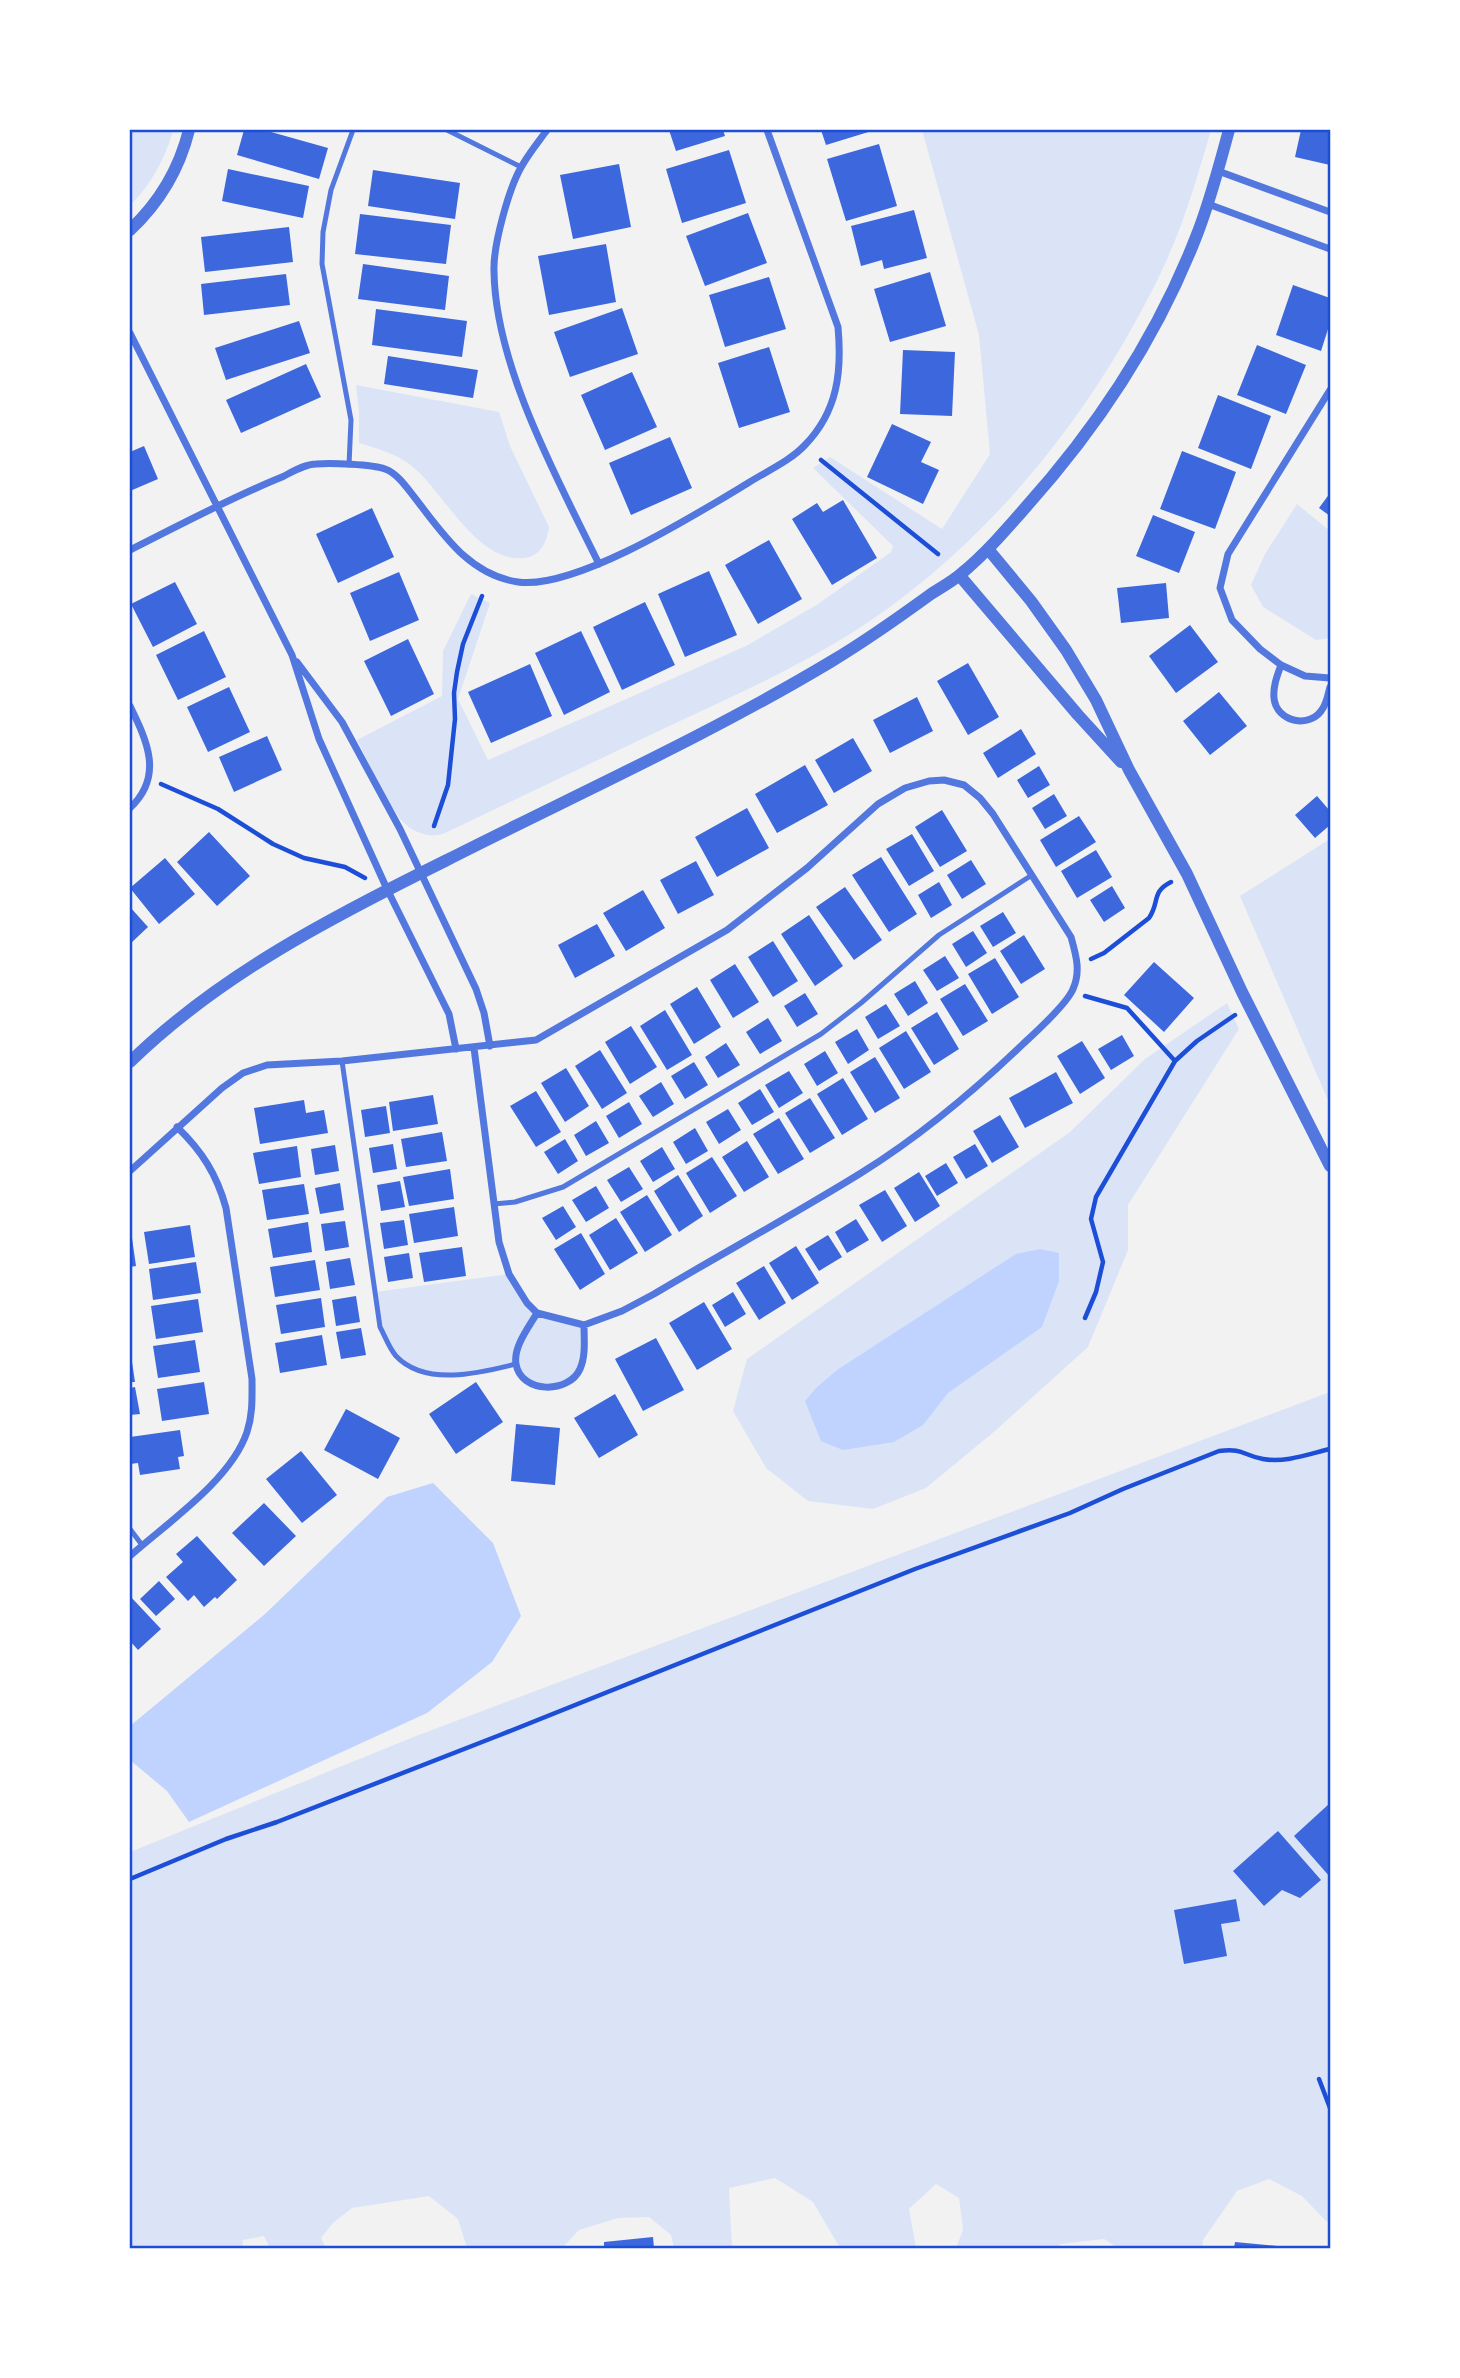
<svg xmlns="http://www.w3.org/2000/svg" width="1460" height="2378" font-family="'Nunito Sans',sans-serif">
<rect width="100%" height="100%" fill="#f2f2f2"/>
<!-- green -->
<path fill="#dbe4f7" d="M130,130H173C166,157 150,187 130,205Z
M922,130H1211C1198,175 1185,220 1165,264C1097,409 990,544 855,631C795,669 729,698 665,728C591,763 517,799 443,834C429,838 414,833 403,822C388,806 368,761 357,740L442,696L443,651L471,594L490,603L458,699L488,760L746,646L818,604L891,552L893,546L813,468L830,457L942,529L990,454L979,335Z
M356,385L499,412L510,446L549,527C547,541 541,556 525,558C478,564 445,494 413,467C397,454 379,449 359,443V412Z
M1297,504L1330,531V638L1316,640L1263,607L1251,585L1265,554Z
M1330,839V1105L1240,896Z
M1227,1003L1239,1029L1128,1205V1250L1088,1347L995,1431L926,1488L873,1509L808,1501L766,1468L733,1411L747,1359L1070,1132L1145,1059Z
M509,1274L537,1313L584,1325V1351L575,1378L549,1388L523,1377L516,1364C466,1375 397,1390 380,1325C377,1314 376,1303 375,1292Z
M1330,1392V2222L1326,2221L1302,2196L1269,2179L1237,2191L1203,2240L1202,2248H1118L1104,2239L1061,2244L1056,2248H1011L993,2246L991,2248H956L963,2230L959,2198L936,2184L909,2209L916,2248H840L813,2202L775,2178L729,2188L732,2248H674L671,2235L649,2217L618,2218L579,2230L562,2248H467L458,2219L429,2196L352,2208L333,2223L321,2238L326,2248H270L264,2236L243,2240L242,2248H130V1852L416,1736Z"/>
<!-- water -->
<path fill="#bfd3fe" d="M1040,1249L1059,1253V1281L1042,1327L948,1393L923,1425L894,1442L843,1450L821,1441L805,1401L816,1388L837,1370L1016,1254Z
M433,1483L493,1543L521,1616L492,1662L427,1713L189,1822L167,1791L130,1760V1726L265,1614L387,1497Z"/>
<!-- building -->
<path fill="#3d67dc" d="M244,130H264L328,148L319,179L237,155Z
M669,130H723L725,136L676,151Z
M821,130H875L826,145Z
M1301,130H1330V165L1295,157Z
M879,144L897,206L846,221L827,159Z
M729,150L746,203L682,223L666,169Z
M619,164L631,227L573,239L560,175Z
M228,169L309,186L303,218L222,201Z
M373,170L460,183L455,219L368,206Z
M914,210L927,258L884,269L882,260L861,266L851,226Z
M748,213L767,263L705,286L686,236Z
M360,214L451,225L446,264L355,254Z
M289,227L293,262L205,272L201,237Z
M606,244L616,302L549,315L538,256Z
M363,264L449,276L445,310L358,299Z
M930,272L946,326L890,342L874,289Z
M286,274L290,305L204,315L201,284Z
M769,277L786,329L725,347L709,295Z
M1293,285L1330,298V323L1321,351L1276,335Z
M622,308L638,354L570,377L554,332Z
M376,309L467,321L462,357L372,345Z
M299,321L310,353L226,380L215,348Z
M1257,345L1306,365L1286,414L1237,395Z
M769,347L790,412L739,428L718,363Z
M903,350L955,352L952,416L900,414Z
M388,356L478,370L473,398L384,384Z
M306,364L321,397L241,433L226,400Z
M632,372L657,427L605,450L581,395Z
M1218,395L1271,416L1251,469L1198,448Z
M892,424L931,442L921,462L939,470L923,504L867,477Z
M670,437L692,488L631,515L609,463Z
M144,446L158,479L130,491V452Z
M1182,451L1236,472L1215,529L1160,509Z
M1330,493V516L1319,508Z
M843,500L877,558L832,585L792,519L817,503L823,512Z
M372,508L394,557L338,583L316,534Z
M1153,515L1195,532L1179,573L1136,556Z
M769,540L802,599L758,624L725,565Z
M709,571L737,635L685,657L658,594Z
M399,572L419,620L370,641L350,593Z
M175,582L197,624L153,647L131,604Z
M1166,583L1169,618L1121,623L1117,588Z
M645,602L675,665L622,690L593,627Z
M1190,625L1218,662L1176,693L1149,656Z
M204,631L226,677L178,700L156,655Z
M581,631L610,692L564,715L535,653Z
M408,639L434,694L391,716L364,661Z
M968,663L999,717L968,735L937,681Z
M530,664L552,716L491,743L468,692Z
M229,687L250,732L208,752L187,707Z
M1219,692L1247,726L1210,755L1183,721Z
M917,697L933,731L890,753L873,720Z
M1021,729L1036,754L998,778L983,753Z
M267,736L282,770L234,792L219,757Z
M853,738L872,771L834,793L815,760Z
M805,765L828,805L777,833L755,794Z
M1039,766L1050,785L1028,798L1017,780Z
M1054,794L1067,816L1045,829L1032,808Z
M1317,796L1330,811V825L1315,838L1295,815Z
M747,808L769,848L717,877L695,837Z
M942,810L967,851L940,867L915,827Z
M1079,816L1096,842L1056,867L1040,840Z
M209,832L250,876L217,906L177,862Z
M912,834L934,871L909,886L886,849Z
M1096,850L1112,877L1077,898L1061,871Z
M881,857L917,914L889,932L852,875Z
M165,858L195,894L159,924L130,888Z
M971,860L986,884L962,899L947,875Z
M696,861L714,895L678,914L660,880Z
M939,882L952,905L931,918L918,895Z
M1112,886L1125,908L1104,922L1090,900Z
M845,887L882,940L854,960L816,907Z
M643,890L665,928L626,951L603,913Z
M130,907L148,927L130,944Z
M1003,912L1016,933L993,947L980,926Z
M809,915L843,966L815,986L781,934Z
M597,924L615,956L575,978L558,945Z
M973,931L987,953L966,967L952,944Z
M1024,935L1045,969L1021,984L1000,951Z
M773,941L798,981L773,997L748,957Z
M945,956L959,978L937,991L923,970Z
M995,958L1019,997L992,1014L968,974Z
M1154,962L1194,998L1164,1032L1124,995Z
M735,964L759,1002L733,1018L710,980Z
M915,981L928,1003L908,1016L894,994Z
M965,984L988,1021L963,1036L940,999Z
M697,987L721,1027L694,1044L670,1004Z
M805,993L818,1014L797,1027L784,1006Z
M886,1004L900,1026L878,1039L865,1017Z
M665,1010L692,1055L667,1070L640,1026Z
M937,1012L959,1049L934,1065L911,1028Z
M768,1018L782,1041L760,1054L746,1032Z
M631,1026L657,1067L630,1084L605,1042Z
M857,1029L869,1050L848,1064L835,1042Z
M906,1031L931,1072L904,1089L879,1048Z
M1122,1035L1134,1056L1111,1070L1098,1049Z
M1082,1041L1105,1078L1080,1094L1057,1056Z
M726,1043L740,1065L718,1078L705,1057Z
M600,1050L627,1093L602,1109L575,1066Z
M825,1051L838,1073L817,1086L804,1064Z
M875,1057L900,1098L875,1113L850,1072Z
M694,1062L708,1085L685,1099L671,1076Z
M566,1068L589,1106L565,1122L541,1083Z
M789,1071L803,1093L779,1108L765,1085Z
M1056,1072L1073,1103L1025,1128L1009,1098Z
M843,1078L868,1119L842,1135L817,1094Z
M661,1082L674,1104L653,1117L639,1096Z
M760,1089L774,1112L752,1125L738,1103Z
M536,1091L561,1132L536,1147L510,1106Z
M433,1095L438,1124L393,1131L389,1102Z
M810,1098L835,1138L810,1153L785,1113Z
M304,1100L306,1113L324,1110L328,1133L260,1144L254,1108Z
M629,1102L642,1124L619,1138L606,1116Z
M386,1106L390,1133L365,1137L361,1110Z
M728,1109L741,1130L719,1144L706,1122Z
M1000,1115L1019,1147L992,1163L973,1131Z
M779,1118L804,1159L778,1174L753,1134Z
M596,1121L609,1143L586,1156L574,1135Z
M695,1128L708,1151L686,1164L673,1142Z
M442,1132L447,1161L406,1167L401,1139Z
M565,1139L578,1161L558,1174L544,1152Z
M747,1141L769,1177L744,1192L722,1157Z
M393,1144L397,1169L373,1173L369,1148Z
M975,1144L988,1166L966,1179L953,1157Z
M335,1145L339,1171L315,1175L311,1149Z
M297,1146L301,1177L259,1184L253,1153Z
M662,1147L675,1169L653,1182L640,1161Z
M712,1157L737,1196L710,1213L686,1173Z
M946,1163L958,1183L937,1196L925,1176Z
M629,1167L643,1189L621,1202L607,1180Z
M450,1169L454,1199L409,1206L403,1177Z
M919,1172L940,1206L915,1222L894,1188Z
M678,1175L703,1216L679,1232L654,1191Z
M400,1181L405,1207L381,1211L377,1185Z
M340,1183L344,1210L320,1214L315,1188Z
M304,1184L309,1214L267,1220L262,1190Z
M596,1186L609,1208L586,1222L572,1200Z
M885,1190L907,1226L882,1242L859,1205Z
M647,1195L672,1235L645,1252L620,1212Z
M563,1206L576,1227L556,1240L542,1218Z
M454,1207L458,1236L414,1243L409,1214Z
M616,1218L638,1253L610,1270L589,1235Z
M856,1219L869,1240L847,1253L835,1232Z
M404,1220L408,1245L384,1249L380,1223Z
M345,1221L349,1247L325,1251L321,1224Z
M308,1222L312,1252L273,1258L268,1229Z
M190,1225L195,1257L149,1264L144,1232Z
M581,1233L605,1274L580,1290L554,1249Z
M828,1235L842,1257L819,1271L805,1249Z
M130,1238H132L136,1266L130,1267Z
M796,1246L819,1283L792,1300L769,1263Z
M462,1247L466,1276L424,1282L419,1253Z
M409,1253L413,1278L388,1282L384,1257Z
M350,1258L355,1285L330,1289L326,1262Z
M315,1260L320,1290L275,1297L270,1267Z
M196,1262L201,1293L153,1300L149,1269Z
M764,1266L786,1303L759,1320L736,1283Z
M733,1292L746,1314L725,1327L712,1305Z
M356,1296L360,1322L336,1326L332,1300Z
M321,1298L325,1327L281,1334L276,1305Z
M198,1299L203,1332L156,1339L151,1306Z
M704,1302L732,1349L697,1370L669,1323Z
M361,1328L366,1355L341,1359L336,1332Z
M322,1335L327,1365L280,1373L275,1343Z
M656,1338L684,1390L643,1411L615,1359Z
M195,1340L200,1372L158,1378L153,1346Z
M131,1355L135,1382H130V1356Z
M204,1382L209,1414L162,1421L157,1389Z
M476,1382L503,1422L456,1454L429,1414Z
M135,1387L140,1414L130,1415V1388Z
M615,1394L638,1435L599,1458L574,1418Z
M346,1409L400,1438L378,1479L324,1450Z
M516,1424L560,1428L555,1485L511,1481Z
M180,1430L184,1456L178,1457L180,1469L140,1475L138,1463L130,1464V1437Z
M301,1451L337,1495L302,1523L266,1479Z
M264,1503L296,1536L264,1566L232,1533Z
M197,1536L237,1580L217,1599L215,1597L204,1607L194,1595L188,1601L166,1577L183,1562L176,1554Z
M159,1581L175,1599L156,1616L140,1599Z
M130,1596L161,1629L138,1650L130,1641Z
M1330,1803V1877L1294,1836Z
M1278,1831L1321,1880L1300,1898L1282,1890L1264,1906L1233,1871Z
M1236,1899L1240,1921L1221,1924L1227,1956L1184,1964L1174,1910Z
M653,2237L654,2248H604V2242Z
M1235,2242L1287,2247V2248H1234Z"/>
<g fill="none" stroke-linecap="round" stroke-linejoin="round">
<!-- path -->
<path stroke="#1d4ed8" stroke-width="4.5" d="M821,460L938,554
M161,784L218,809L273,844L304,858L345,867L365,878
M434,826L448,785L455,719L454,693L457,672L463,644L482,596
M1091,959L1104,953L1149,918C1160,902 1151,892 1171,882
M1085,996L1127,1008L1175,1061
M1085,1318L1096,1292L1103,1262L1091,1219L1096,1197L1175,1061L1197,1041L1235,1015
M130,1879L226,1839L277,1822L500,1735L915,1569L1070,1513L1123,1489L1219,1451C1244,1448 1242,1455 1263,1459C1285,1463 1309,1454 1330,1449
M1319,2079L1330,2108"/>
<!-- service -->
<path stroke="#5277de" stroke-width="5" d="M447,130L521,167
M349,465L351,420L322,264L323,232L331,190L353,130
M342,1061L380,1327C385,1336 389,1348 396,1356C425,1387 480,1373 516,1364
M494,1204L515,1202L563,1187L821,1034L861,1003L939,935L1032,875
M130,1529L142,1545"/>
<!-- minor -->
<path stroke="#5277de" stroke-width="7" d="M547,130C539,141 530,152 523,164C509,186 493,246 494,271C495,366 558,480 599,564
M1218,171L1330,212
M1208,204L1330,249
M130,333L292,655L319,739L387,889L449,1014L456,1049
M1330,390L1228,554L1220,588L1232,620L1260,649L1281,665L1305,676L1330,678
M130,550C180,525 230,498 282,477C292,472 305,464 316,464C331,463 371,464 385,469C397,473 407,488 415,498C443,534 469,575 518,582C576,590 698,513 748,483C767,471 790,461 805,445C838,411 842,371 838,327L767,130
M297,662L342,722L400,829L476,989L484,1013L490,1046
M1281,665C1277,676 1273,686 1274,698C1276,722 1311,730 1323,708C1327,702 1328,694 1330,687
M130,706C147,741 164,776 130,808
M130,1171L222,1088L243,1073L267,1065L342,1061L536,1040L727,930L807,868L878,804L905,788L929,781L944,780L964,785L980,798L993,814L1071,937C1076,955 1081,971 1073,989C1067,1004 1036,1032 1023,1044C974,1091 919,1137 861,1173C793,1215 723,1253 654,1294L622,1311L584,1325L537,1313L527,1303L509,1274L499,1242L474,1048
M537,1313C529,1327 513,1347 516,1364C521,1394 569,1394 580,1369C586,1356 584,1339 584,1325
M130,1556C167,1523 231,1480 247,1432C253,1414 252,1397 252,1379L226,1208C217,1175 202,1151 177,1127"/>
<!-- tertiary -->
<path stroke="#5277de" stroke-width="12" d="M130,230C160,202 179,170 189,130
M988,549L1031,601L1066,650L1096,700L1129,770L1187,874L1242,992L1330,1166
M960,576L1078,715L1121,762
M130,1062C219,975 334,916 445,861C575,795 707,736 832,661C867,640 898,618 931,594C942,587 953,581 962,573C985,554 1005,531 1025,508C1096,429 1157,337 1196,237C1210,202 1219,166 1229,130"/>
</g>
<!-- border -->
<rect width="1460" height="2378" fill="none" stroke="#ffffff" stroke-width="262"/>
<rect x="131" y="131" width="1198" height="2116" fill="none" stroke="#1d4ed8" stroke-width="2.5"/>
</svg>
